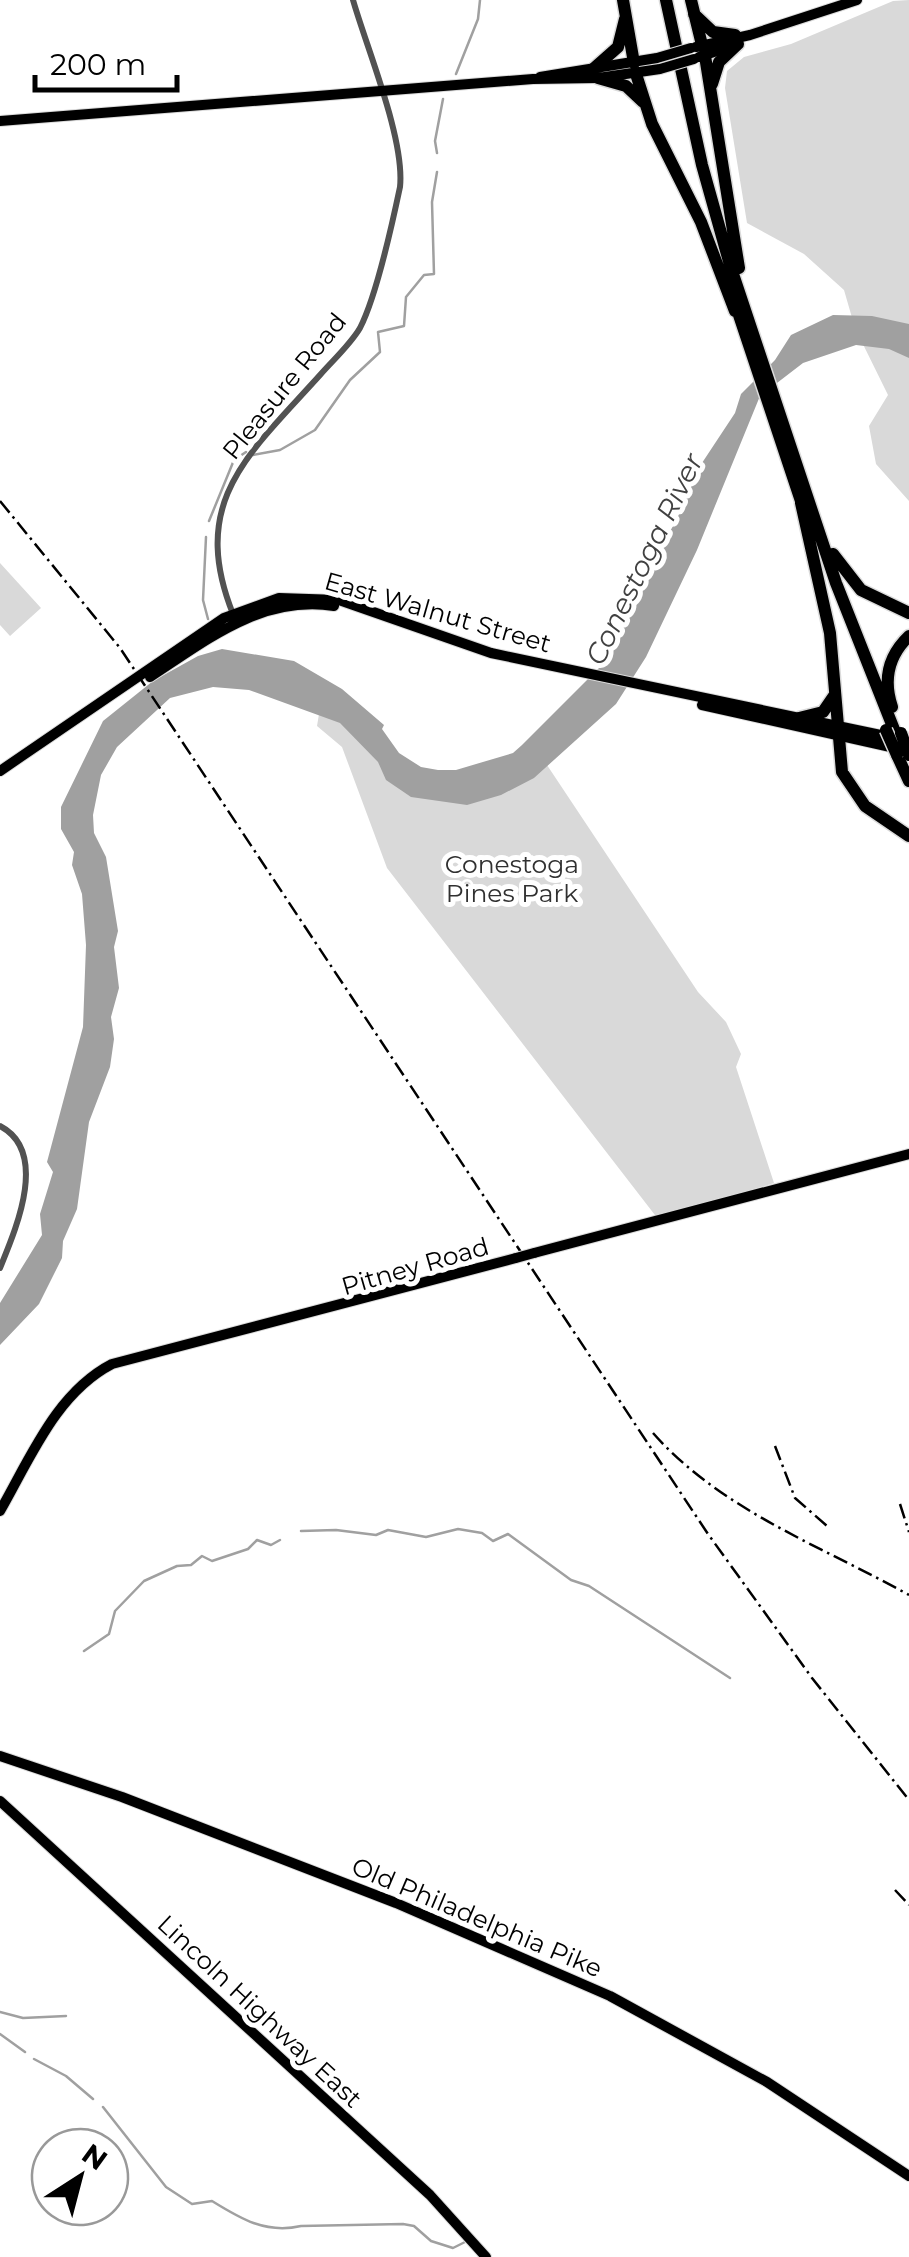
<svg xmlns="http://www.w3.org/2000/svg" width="909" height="2257" font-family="Montserrat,sans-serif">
<rect width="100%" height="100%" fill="#fff"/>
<!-- green -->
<path fill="#d9d9d9" d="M909,0V501L876,464L869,426L888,395L855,328L844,290L804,254L747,223L725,88L727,71L744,57L791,44L893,1Z
M0,563L41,608L10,636L0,625Z
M322,696L437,784L545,762L698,992L726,1022L741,1054L736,1067L774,1183L658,1219L387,868L342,747L317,726Z"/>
<!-- water -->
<path fill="#a0a0a0" d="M833,315L872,316L909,324V358L889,349L856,345L803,363L760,396L697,550L646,657L616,704L534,778L501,795L467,805L411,797L386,780L378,762L340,723L249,690L213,687L170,698L117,747L101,775L93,815L94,833L106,857L118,931L114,947L119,988L111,1017L114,1039L110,1067L89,1122L77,1209L63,1241L62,1258L39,1304L0,1345V1303L42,1235L40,1214L53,1172L47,1162L83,1027L86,945L82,894L72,865L74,852L61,829V807L103,721L153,681L198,656L222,649L294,661L342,689L384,725L382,729L399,753L421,767L438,770H456L513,753L522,745L601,666L611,632L676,521L700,466L735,413L741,394L775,360L791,335Z"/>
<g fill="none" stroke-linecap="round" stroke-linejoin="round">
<!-- stream -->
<path stroke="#a0a0a0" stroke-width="2.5" d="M456,74L478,19L480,0
M437,153L435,141L443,99
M253,455L280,450L315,430L350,380L380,352L378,332L404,326L406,297L424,275L434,274L432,202L437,172
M209,521L234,460L246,452
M206,537L203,600L208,619
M301,1531L336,1530L376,1535L388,1530L426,1537L458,1529L482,1533L493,1541L508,1534L571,1580L589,1586L730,1678
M84,1651L109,1634L115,1611L144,1581L177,1566L191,1565L202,1556L212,1561L248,1549L257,1540L271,1545L280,1540
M0,2012L23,2018L66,2016
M0,2034L25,2052
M34,2059L66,2076L93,2099
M103,2107L166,2187L192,2204L212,2201C241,2219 266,2234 301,2226L403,2224L414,2226L431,2241L453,2248L465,2242"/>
<!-- major casing -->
<g stroke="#dbdbdb" stroke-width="12">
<path id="major" d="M696,47L750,35L857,0
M699,57L735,45
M540,77L657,58
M0,121L533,79L598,78L660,69
M150,677C207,640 261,595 334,606
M702,705L895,748
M0,771L224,618L279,598L339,600L491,653L895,738
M534,1253L909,1154
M0,1511C30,1459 56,1393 112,1364L516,1258
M0,1756L122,1797L396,1903L610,1996L767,2082L909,2176
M0,1801L430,2195L486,2257"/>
</g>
<!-- highway casing -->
<g stroke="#dbdbdb" stroke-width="15">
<path id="highway" d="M623,0L634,63
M666,0L702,165L730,265L836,583L895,732
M691,0L702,45
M694,14L713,32L735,35
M705,56L739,268
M592,70L618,47L625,19
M636,74L652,124L701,222L735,311
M598,78L626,86L643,102
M712,84L719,62L738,44
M735,303L803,507
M801,503L830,633L842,772L865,806L909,836
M833,554L861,590L909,613
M892,707C883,680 888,656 909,636
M799,718L823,712L834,696
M897,755L909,781"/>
</g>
<!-- minor -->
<path stroke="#525252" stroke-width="6" d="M233,614C188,501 249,454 320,375C333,360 350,345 360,328C377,295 392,225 400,187C405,139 367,49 353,0
M0,1126C50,1152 15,1231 0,1268"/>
<!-- major -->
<use href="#major" stroke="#000" stroke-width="10"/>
<!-- highway -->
<use href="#highway" stroke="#000" stroke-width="12"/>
<!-- rail -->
<path stroke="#000" stroke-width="2.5" stroke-dasharray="15 5 2.5 5" stroke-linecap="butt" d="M0,501L120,648L708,1534L812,1678L909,1800
M653,1433C721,1510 821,1546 909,1595
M775,1446L795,1498L827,1526
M900,1504L909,1532
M895,1890L909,1905"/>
<!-- major-bridge casing -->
<g stroke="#dbdbdb" stroke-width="12" stroke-linecap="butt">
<path id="major-bridge" d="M657,58L691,48
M660,69L694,59
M516,1258L534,1253"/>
</g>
<!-- highway-bridge casing -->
<g stroke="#dbdbdb" stroke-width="15" stroke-linecap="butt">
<path id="highway-bridge" d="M886,730L897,755
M901,733L909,755"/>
</g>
<!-- major-bridge -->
<use href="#major-bridge" stroke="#000" stroke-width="10"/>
<!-- highway-bridge -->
<use href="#highway-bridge" stroke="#000" stroke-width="12"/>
</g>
<g text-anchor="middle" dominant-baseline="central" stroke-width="10" stroke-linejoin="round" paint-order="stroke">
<!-- street labels -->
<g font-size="25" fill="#000" stroke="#fff">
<text transform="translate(284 386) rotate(-51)">Pleasure Road</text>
<text transform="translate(438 612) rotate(16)">East Walnut Street</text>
<text transform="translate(415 1266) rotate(-16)">Pitney Road</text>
<text transform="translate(477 1917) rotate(23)">Old Philadelphia Pike</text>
<text transform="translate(260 2011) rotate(43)">Lincoln Highway East</text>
</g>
<!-- park labels -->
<g font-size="25" fill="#303030" stroke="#fff">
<text x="512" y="864">Conestoga<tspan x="512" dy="29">Pines Park</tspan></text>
</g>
<!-- water labels -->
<g font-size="28" font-style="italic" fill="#414141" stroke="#fff">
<text transform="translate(644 559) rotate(-64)">Conestoga River</text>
</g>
</g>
<!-- north arrow -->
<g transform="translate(80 2177) rotate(36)"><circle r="48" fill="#ffffff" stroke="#999999" stroke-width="2.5"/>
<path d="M0-8L18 38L0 25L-18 38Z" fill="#000000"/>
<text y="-15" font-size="28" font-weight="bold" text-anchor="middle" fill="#000000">N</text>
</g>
<!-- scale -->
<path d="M35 75v15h142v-15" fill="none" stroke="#000000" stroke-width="5"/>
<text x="50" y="75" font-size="30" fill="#000000" stroke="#ffffff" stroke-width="8" paint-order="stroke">200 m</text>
</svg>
